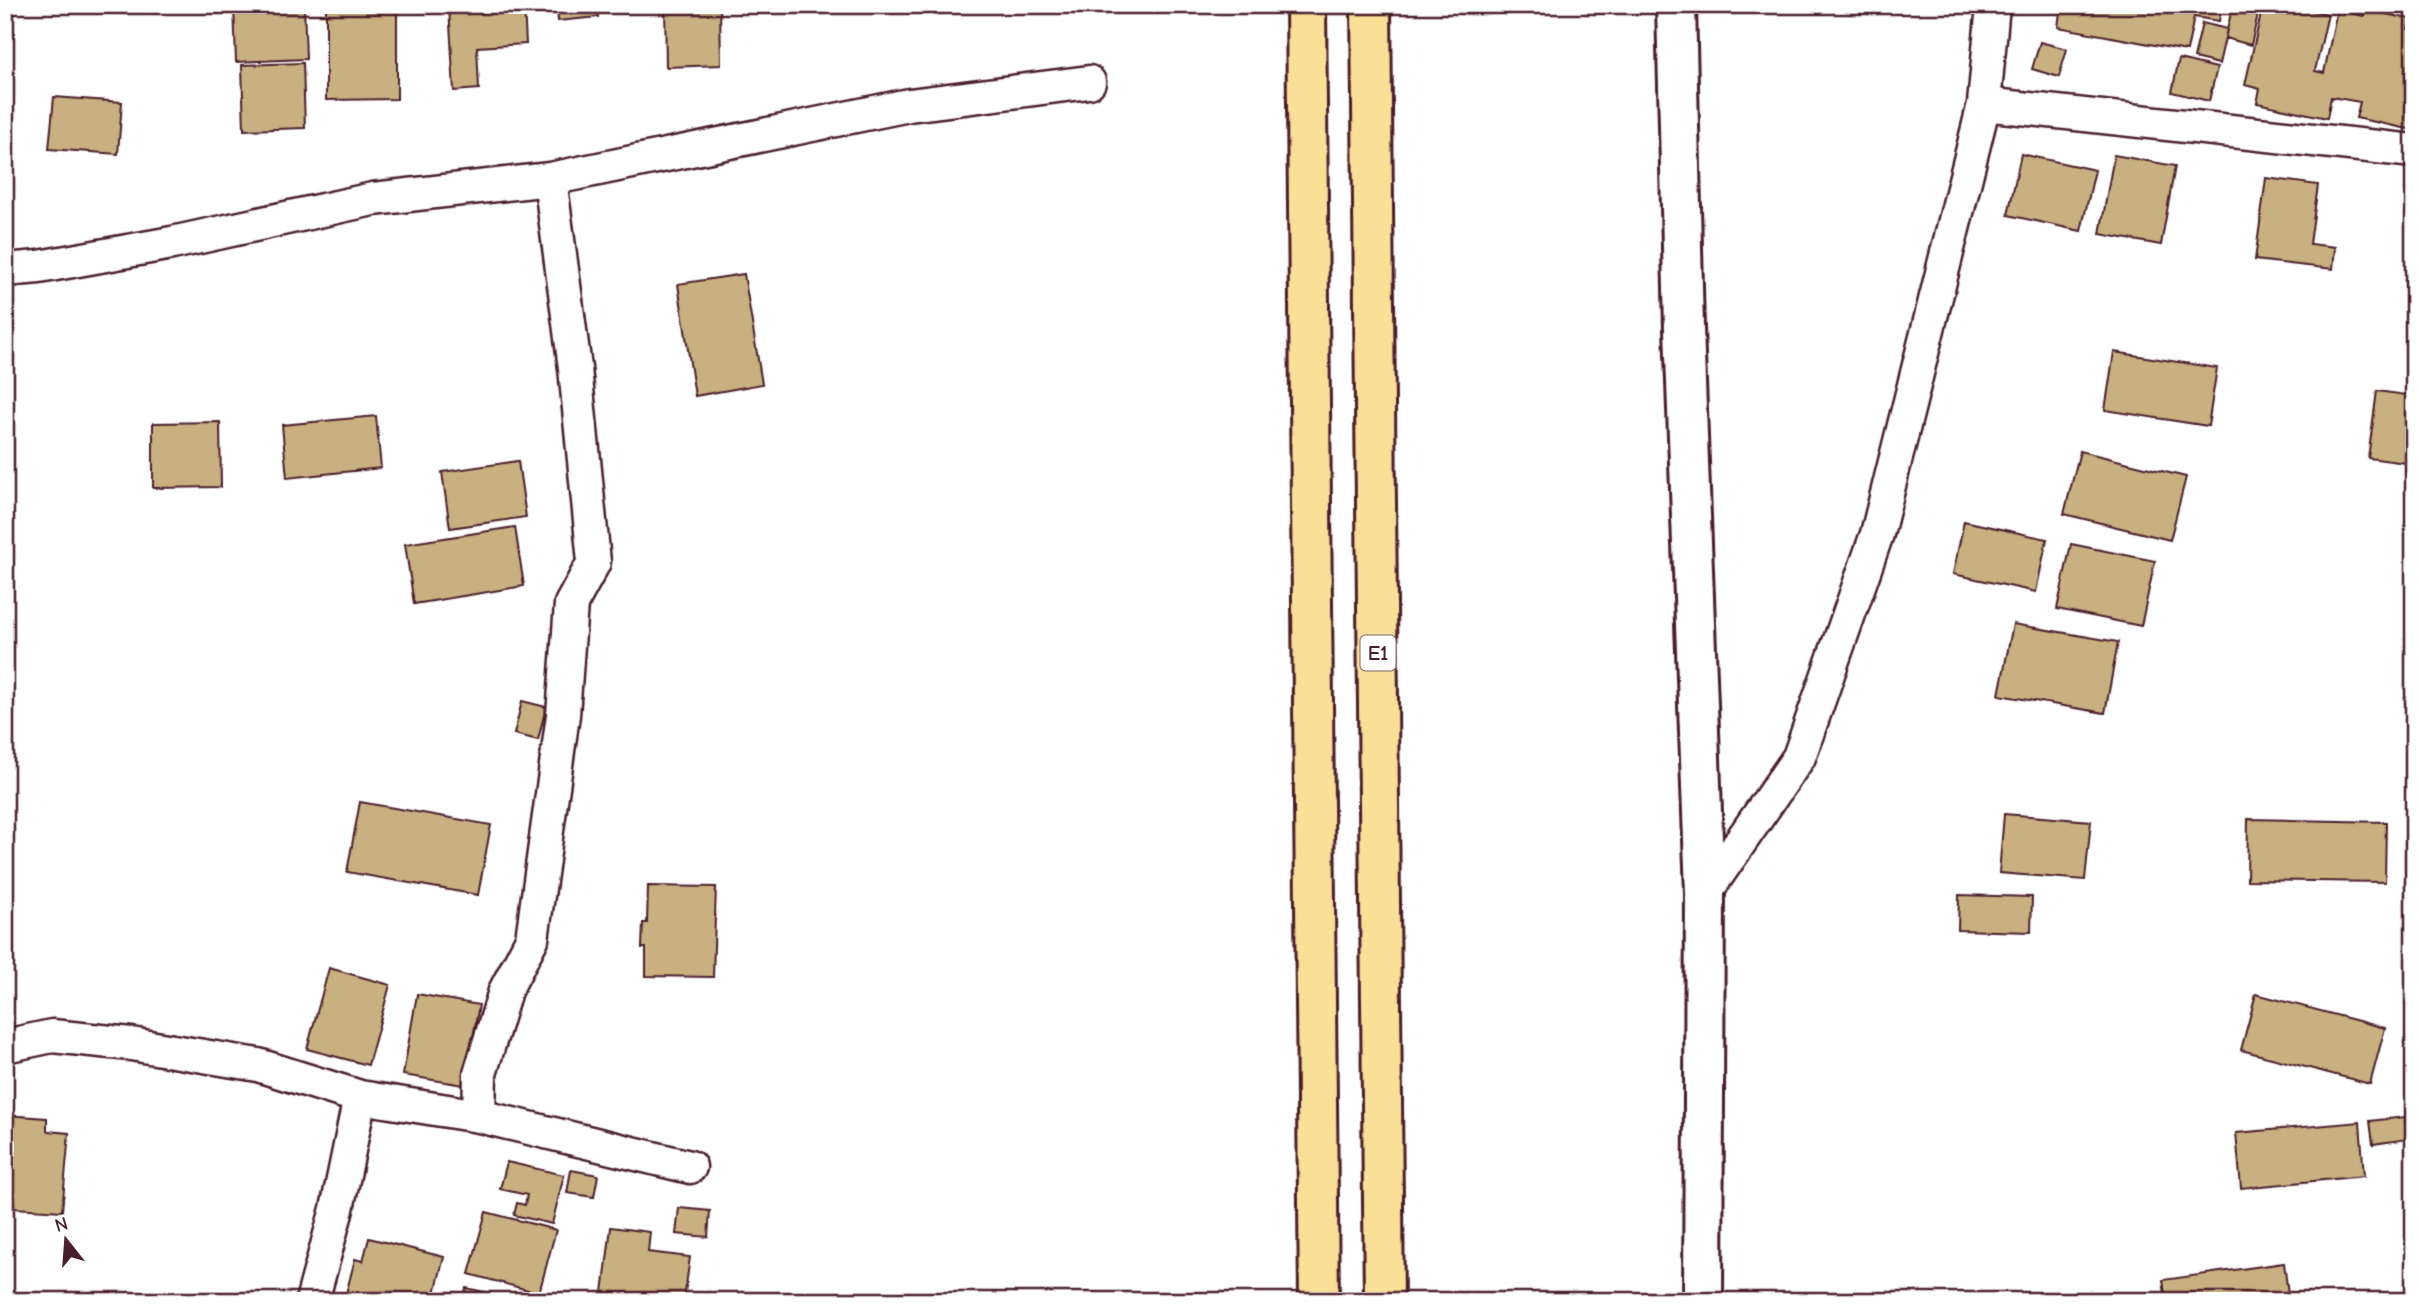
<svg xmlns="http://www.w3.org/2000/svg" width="2419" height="1306" font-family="'Comic Neue',sans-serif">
<rect width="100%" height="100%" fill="#fff"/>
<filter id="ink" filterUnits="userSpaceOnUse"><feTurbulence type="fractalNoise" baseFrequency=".0143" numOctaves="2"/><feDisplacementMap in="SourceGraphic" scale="14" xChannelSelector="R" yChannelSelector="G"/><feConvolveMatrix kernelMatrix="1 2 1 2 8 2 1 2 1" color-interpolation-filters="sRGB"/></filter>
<g filter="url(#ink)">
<!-- building -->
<path fill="#c9b080" stroke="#4a1f2b" stroke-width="2" d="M234,5H304L306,59L236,62Z
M326,5H397V99L326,100Z
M482,5H524L526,44L477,47L479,89L454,91L449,7Z
M548,5H597L598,17L558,21L557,8L549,9Z
M665,5H720L721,65L666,67Z
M2051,5H2222L2219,21L2194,17L2187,51L2058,27L2060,12L2050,11Z
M2233,5H2260L2251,45L2225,38Z
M2263,5H2287L2328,14L2315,71L2324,73L2337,10L2364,16L2366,10L2410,19L2408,29L2414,30L2413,130L2356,118L2360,102L2331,97L2327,118L2257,103L2260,89L2245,85Z
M2202,23L2227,29L2219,64L2194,58Z
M2040,42L2067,49L2059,77L2032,69Z
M2179,59L2217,68L2209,101L2172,92Z
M303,63L305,128L244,130L242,65Z
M54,97L122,102L118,154L49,149Z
M2021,154L2095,170L2081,231L2008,215Z
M2114,155L2175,166L2161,245L2100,234Z
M2266,178L2318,185L2310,244L2335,247L2333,269L2255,260Z
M744,274L762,384L695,396L678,284Z
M2114,352L2217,368L2208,426L2105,410Z
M2377,391L2414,396V464L2368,458Z
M376,416L381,468L287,478L282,425Z
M220,422L221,487L153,488V423Z
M2080,451L2186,477L2170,540L2064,514Z
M518,461L526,517L450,528L442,472Z
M1964,521L2047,539L2036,592L1953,574Z
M515,527L524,586L414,604L405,544Z
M2071,544L2155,561L2141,626L2057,609Z
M2013,624L2118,642L2105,713L1999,695Z
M522,701L546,707L538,740L514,734Z
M360,802L491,825L478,895L347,872Z
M2004,814L2091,821L2085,880L1999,873Z
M2248,819L2386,822L2385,882L2247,880Z
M648,886L716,887L713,977L646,976V948H642L643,923H647Z
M1959,895L2032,897L2031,932L1958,930Z
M329,968L390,985L368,1065L307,1049Z
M417,994L479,1005L464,1085L403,1075Z
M2256,994L2385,1028L2370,1084L2241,1050Z
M5,1115L47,1118V1131L69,1133L62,1211L13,1208V1211L5,1210Z
M2405,1117L2408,1139L2373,1144L2370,1121Z
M2360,1122L2364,1176L2241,1188L2236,1133Z
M507,1162L564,1175L552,1224L514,1215L517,1203L525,1205L527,1195L500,1189Z
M571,1170L598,1175L594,1197L567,1193Z
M679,1208L710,1211L708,1237L676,1234Z
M486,1212L556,1230L539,1293L469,1274Z
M611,1227L650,1232L648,1252L690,1257L684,1300L602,1301Z
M369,1238L444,1257L433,1301H356L357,1296L346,1294L355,1259L363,1261Z
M2284,1263L2289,1301H2166L2163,1280Z
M466,1288L526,1301H463Z"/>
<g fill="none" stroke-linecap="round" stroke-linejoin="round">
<!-- minor casing -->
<g stroke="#4a1f2b" stroke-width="37">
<path id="minor" d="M1984,104L2414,151
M5,270L39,267L172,243L373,199L550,179L909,105L1089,82
M1705,893L1799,757L1877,534L1984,104L1993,5
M5,1046L52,1036L131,1044L258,1065L360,1097L479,1116L690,1167
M479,1116L480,1074L505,991L532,939L563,715L571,604L594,562L575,368L550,179
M312,1301L337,1209L360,1097"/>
</g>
<!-- tertiary casing -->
<g stroke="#4a1f2b" stroke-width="44">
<path id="tertiary" d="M1676,5L1684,328L1705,893L1703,1301"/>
</g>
<!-- motorway casing -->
<g stroke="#4a1f2b" stroke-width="44">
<path id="motorway" d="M1306,5L1319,1301
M1371,5L1384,1301"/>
</g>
<!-- minor -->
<use href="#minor" stroke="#fff" stroke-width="32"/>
<!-- tertiary -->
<use href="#tertiary" stroke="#fff" stroke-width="38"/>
<!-- motorway -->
<use href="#motorway" stroke="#fadf96" stroke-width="38"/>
</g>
</g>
<g text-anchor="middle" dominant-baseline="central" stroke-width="5" stroke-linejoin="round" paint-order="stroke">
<!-- shield labels -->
<rect fill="#fff" stroke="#80626b" stroke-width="2" x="1360.5" y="635.5" width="35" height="35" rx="5"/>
<g font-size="21" font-weight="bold" fill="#4a1f2b">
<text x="1378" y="653">E1</text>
</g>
</g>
<!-- margin -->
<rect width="2419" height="1306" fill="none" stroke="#fff" stroke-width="28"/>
<rect x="14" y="14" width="2391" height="1278" fill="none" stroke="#4a1f2b" stroke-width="2.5" filter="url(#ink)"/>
<!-- north arrow -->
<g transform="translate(66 1240) rotate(343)" stroke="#ffffff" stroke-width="5" paint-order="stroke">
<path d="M0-5L12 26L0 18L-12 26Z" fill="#4a1f2b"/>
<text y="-10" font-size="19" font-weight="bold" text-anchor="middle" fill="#4a1f2b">N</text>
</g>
</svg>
